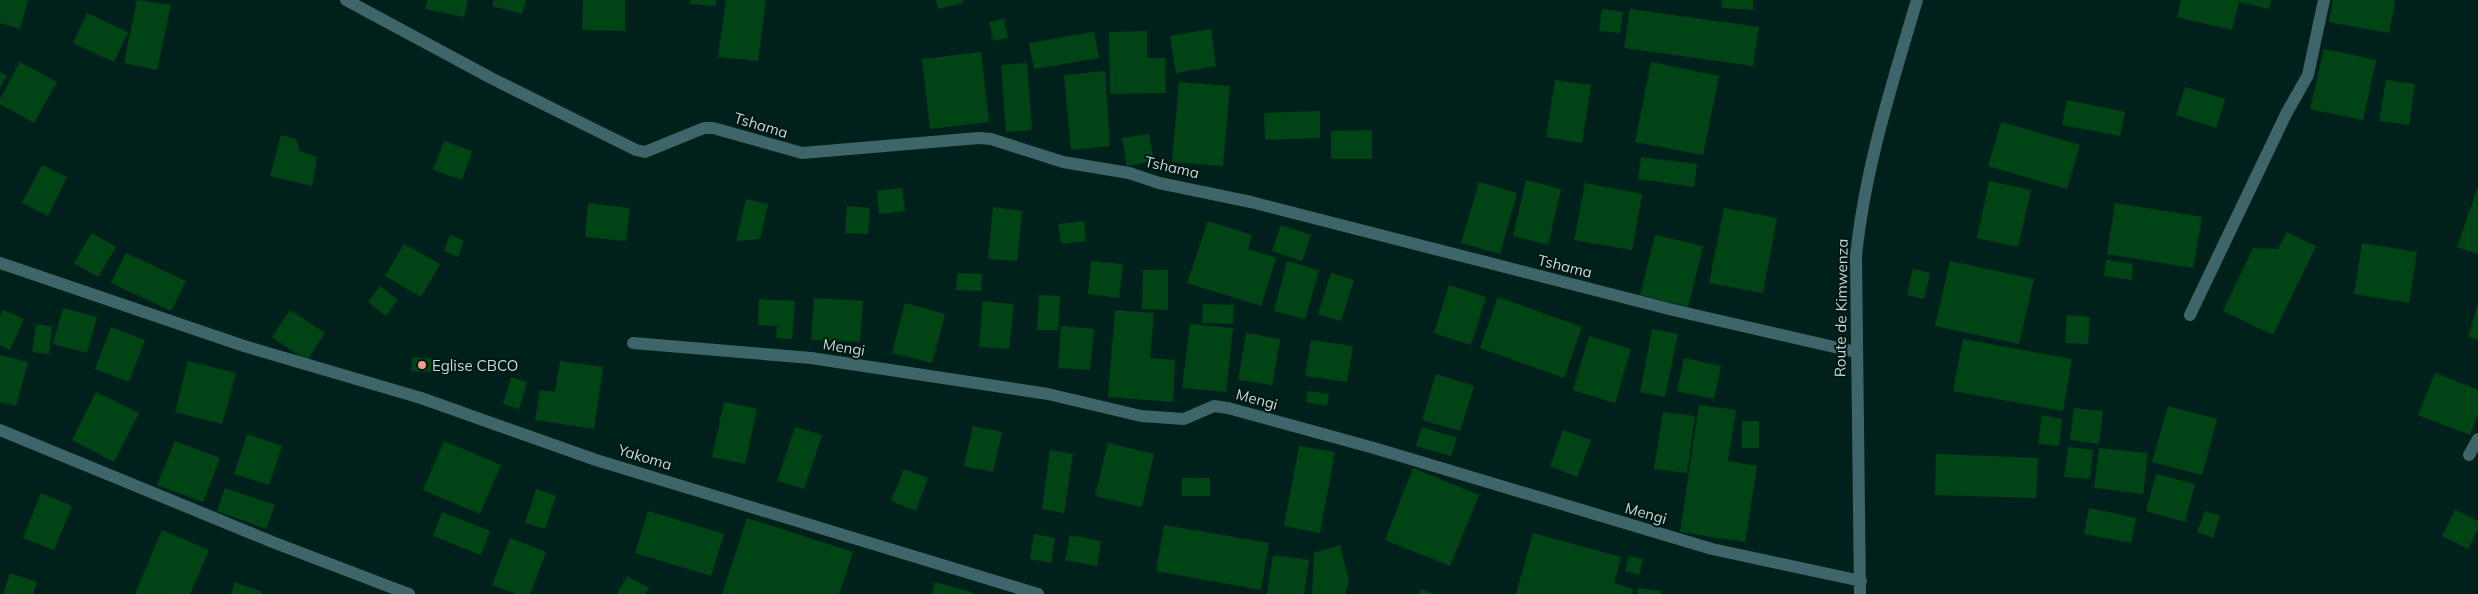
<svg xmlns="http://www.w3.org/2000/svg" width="2478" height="594" font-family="Mulish,sans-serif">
<rect width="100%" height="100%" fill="#00211b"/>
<!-- building -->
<path fill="#004416" d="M0,0H28L20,29L0,23Z
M137,0L171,5L157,70L124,63Z
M427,0H468L464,17L425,9Z
M494,0H526L522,14L492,6Z
M583,0H625V31L582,30Z
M691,0H716V6L690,4Z
M726,0H766L758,61L718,57Z
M936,0H963L964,3L938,9Z
M1722,0H1753V10L1721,8Z
M2181,0H2271L2269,9L2239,2L2232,30L2177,17Z
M2333,0H2395L2389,33L2329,22Z
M1602,9L1623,12L1620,33L1599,31Z
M1630,9L1759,27L1753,66L1624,48Z
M87,13L128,32L114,62L73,43Z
M1004,19L1008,38L993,41L989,22Z
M1211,29L1216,66L1176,73L1170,36Z
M1147,31V58H1165L1166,93L1110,94L1109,32Z
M1094,32L1099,58L1034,69L1029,43Z
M2324,49L2376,60L2363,120L2310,109Z
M981,52L989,122L930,129L922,59Z
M20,62L57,82L34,123L0,104V99Z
M1651,62L1719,76L1703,155L1635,142Z
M1027,63L1032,130L1006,132L1001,65Z
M1105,71L1110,146L1071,150L1064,75Z
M0,72L7,76L0,87Z
M1555,80L1591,85L1582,143L1546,137Z
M2386,80L2415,84L2409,125L2379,121Z
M1179,82L1230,86L1223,166L1172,162Z
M2185,87L2225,99L2216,128L2176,115Z
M2067,100L2125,112L2120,136L2062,125Z
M1320,111V138L1265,140L1264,113Z
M2001,122L2080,145L2067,189L1988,166Z
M1372,130V159H1331V131Z
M1149,134L1154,161L1127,166L1122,138Z
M281,135L296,139L300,151L317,157L312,186L270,176Z
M444,141L472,151L462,180L433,170Z
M1641,157L1697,164L1694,187L1638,179Z
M42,165L67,177L48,216L22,203Z
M1526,180L1561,189L1548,245L1513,236Z
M1989,181L2031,190L2018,247L1977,238Z
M1479,182L1517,193L1500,254L1461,243Z
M1585,183L1642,194L1632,250L1574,240Z
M2478,187V254L2457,247Z
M902,188L905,211L879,214L877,191Z
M746,199L768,204L760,239L736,241Z
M588,203L630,208L626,241L585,237Z
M2115,203L2202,217L2193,268L2107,254Z
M847,206L870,208L868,234L845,233Z
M993,207L1022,211L1017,261L988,259Z
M1724,208L1777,218L1763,293L1709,283Z
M1084,221L1086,241L1061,244L1058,224Z
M1208,221L1252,235L1248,249L1276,258L1261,306L1187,283Z
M1281,225L1311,235L1302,261L1272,251Z
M2287,232L2316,246L2273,335L2223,311L2253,248L2278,249Z
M92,233L116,247L98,277L74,263Z
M450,235L464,241L458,257L444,251Z
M1655,235L1703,246L1688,307L1640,295Z
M2362,243L2417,252L2409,303L2354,294Z
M404,244L440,264L421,297L385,276Z
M126,253L186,281L171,311L111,283Z
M2106,260L2133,264L2131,280L2104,276Z
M1091,261L1123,264L1119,298L1088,294Z
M1287,261L1319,270L1305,319L1274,311Z
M1950,261L2034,279L2019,344L1935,326Z
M1913,269L1930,273L1924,299L1907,295Z
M1143,270H1168V310L1142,309Z
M957,273L982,274L981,291L956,290Z
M1331,273L1354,280L1341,321L1318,314Z
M1449,285L1486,297L1471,345L1434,333Z
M380,286L398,300L386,316L368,302Z
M1039,295L1060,296L1058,330H1037Z
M1498,297L1582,327L1564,378L1480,348Z
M814,298L863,301L860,342L811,340Z
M759,299L795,301L792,339L776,338L777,326L758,325Z
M983,301L1014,304L1009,349L979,347Z
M905,303L945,314L932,363L892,353Z
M2478,303V340L2468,337Z
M1203,304L1234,305L1233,324L1202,323Z
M63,308L97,317L87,353L53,344Z
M3,310L24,319L10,350L0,345V317Z
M290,310L325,333L307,361L272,337Z
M1115,310L1154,313L1150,358L1175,360L1173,402L1108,397Z
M2067,315L2090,317L2088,344L2065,343Z
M36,324L52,326L49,354L32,352Z
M1190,324L1233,328L1226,392L1182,388Z
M1061,326L1094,329L1090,370L1058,368Z
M111,327L145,340L129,382L95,369Z
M1652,329L1678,334L1665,397L1640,392Z
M1246,333L1280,339L1272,385L1238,380Z
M1589,336L1631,349L1615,403L1573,390Z
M1963,339L2072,359L2063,411L1953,391Z
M1311,340L1353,346L1347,382L1305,376Z
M0,355L28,362L16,406L0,402Z
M412,357L433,359L432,372L411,371Z
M1684,358L1721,366L1714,399L1677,391Z
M188,361L236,373L222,424L175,412Z
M560,361L603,367L594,429L535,420L540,390L555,392Z
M2435,373L2478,390V414L2470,435L2418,415Z
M1436,374L1474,386L1460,431L1422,420Z
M511,377L527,382L519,409L503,404Z
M1308,391L1329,394L1327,406L1306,402Z
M96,392L139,413L114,462L72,440Z
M724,402L757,409L745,464L712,457Z
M1699,405L1736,410L1728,461L1757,466L1745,542L1680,532Z
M2168,406L2217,419L2202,475L2152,462Z
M2074,408L2103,411L2099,444L2070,440Z
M1663,412L1695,416L1687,473L1654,469Z
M2042,415L2062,419L2059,446L2038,444Z
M1742,421H1759V448H1742Z
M973,426L1002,432L993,472L964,466Z
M795,427L822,435L804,489L777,481Z
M1422,427L1457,438L1451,456L1416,446Z
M1563,430L1591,440L1577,477L1550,466Z
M247,434L282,446L269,485L234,474Z
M175,441L220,458L203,502L157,485Z
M444,441L501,465L480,514L423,490Z
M1108,443L1154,454L1142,507L1095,496Z
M1299,446L1335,452L1320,533L1284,526Z
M2068,447L2093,450L2090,479L2064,477Z
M2099,448L2148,453L2143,494L2094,488Z
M1050,450L1073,454L1064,513L1042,509Z
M1936,454L2038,458L2036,498L1935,495Z
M1413,468L1479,495L1450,566L1385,540Z
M904,469L928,478L916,511L891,501Z
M2156,474L2195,484L2185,522L2146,511Z
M1182,478H1210V496H1182Z
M225,488L275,505L266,529L217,511Z
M536,489L556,496L545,529L525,523Z
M41,493L72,506L54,550L23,538Z
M2089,508L2136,518L2131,543L2084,534Z
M2455,510L2478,521V529L2468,549L2442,536Z
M648,511L724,534L711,576L635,553Z
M2205,511L2220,516L2213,538L2197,532Z
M442,512L490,531L481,555L433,536Z
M747,518L853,552L839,594H722Z
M1164,525L1269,543L1261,590L1156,571Z
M162,530L209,550L190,594H135Z
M1533,533L1621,557L1614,583L1633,589L1632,594H1516Z
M1034,534L1055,538L1051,563L1030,559Z
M1070,535L1101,541L1097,566L1065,560Z
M510,538L546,552L530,594H516L492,585Z
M1340,545L1349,581L1345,594H1312L1314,553Z
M1273,555L1309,560L1304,594H1267Z
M1629,556L1643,559L1639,575L1625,571Z
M10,573L37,582L33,594H3Z
M627,576L649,588L645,594H617Z
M235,582L262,592L261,594H231Z
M935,582L974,593L973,594H932Z
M1638,588L1661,591V594H1637Z
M1421,589L1434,594H1419Z"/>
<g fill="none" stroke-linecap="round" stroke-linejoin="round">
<!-- minor -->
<path stroke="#3e656a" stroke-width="12" d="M346,0L491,78L636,150L645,152L704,128H713L802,153L979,138L991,139L1063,162L1129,173L1159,183L1251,202L1673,310L1856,352
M0,263L244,346L421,398L596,460L1038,594
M2190,315L2286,114L2308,75L2324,0
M633,343L811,358L1048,394L1141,416L1184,419L1214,406L1228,408L1374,448L1712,549L1861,581
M0,430L275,543L409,594
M2469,455L2478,439
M1860,594L1856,256C1865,168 1892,84 1917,0"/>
</g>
<!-- markers -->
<circle fill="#f59c90" stroke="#001612" stroke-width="2" cx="422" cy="365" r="5"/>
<g text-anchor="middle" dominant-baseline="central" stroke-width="4" stroke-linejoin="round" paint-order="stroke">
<!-- street labels -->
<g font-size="15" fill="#c6d9d4" stroke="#001612">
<text transform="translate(761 125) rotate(17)">Tshama</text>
<text transform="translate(1172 167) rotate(13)">Tshama</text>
<text transform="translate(1565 266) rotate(14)">Tshama</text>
<text transform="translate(1841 308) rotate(-89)">Route de Kimwenza</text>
<text transform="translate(844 347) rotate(9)">Mengi</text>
<text transform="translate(1257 399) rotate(15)">Mengi</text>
<text transform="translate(645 457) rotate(17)">Yakoma</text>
<text transform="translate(1646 513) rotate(16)">Mengi</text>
</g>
<!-- poi labels -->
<g font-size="15" fill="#c6d9d4" stroke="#001612" text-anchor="start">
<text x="432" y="365">Eglise CBCO</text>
</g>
</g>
</svg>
